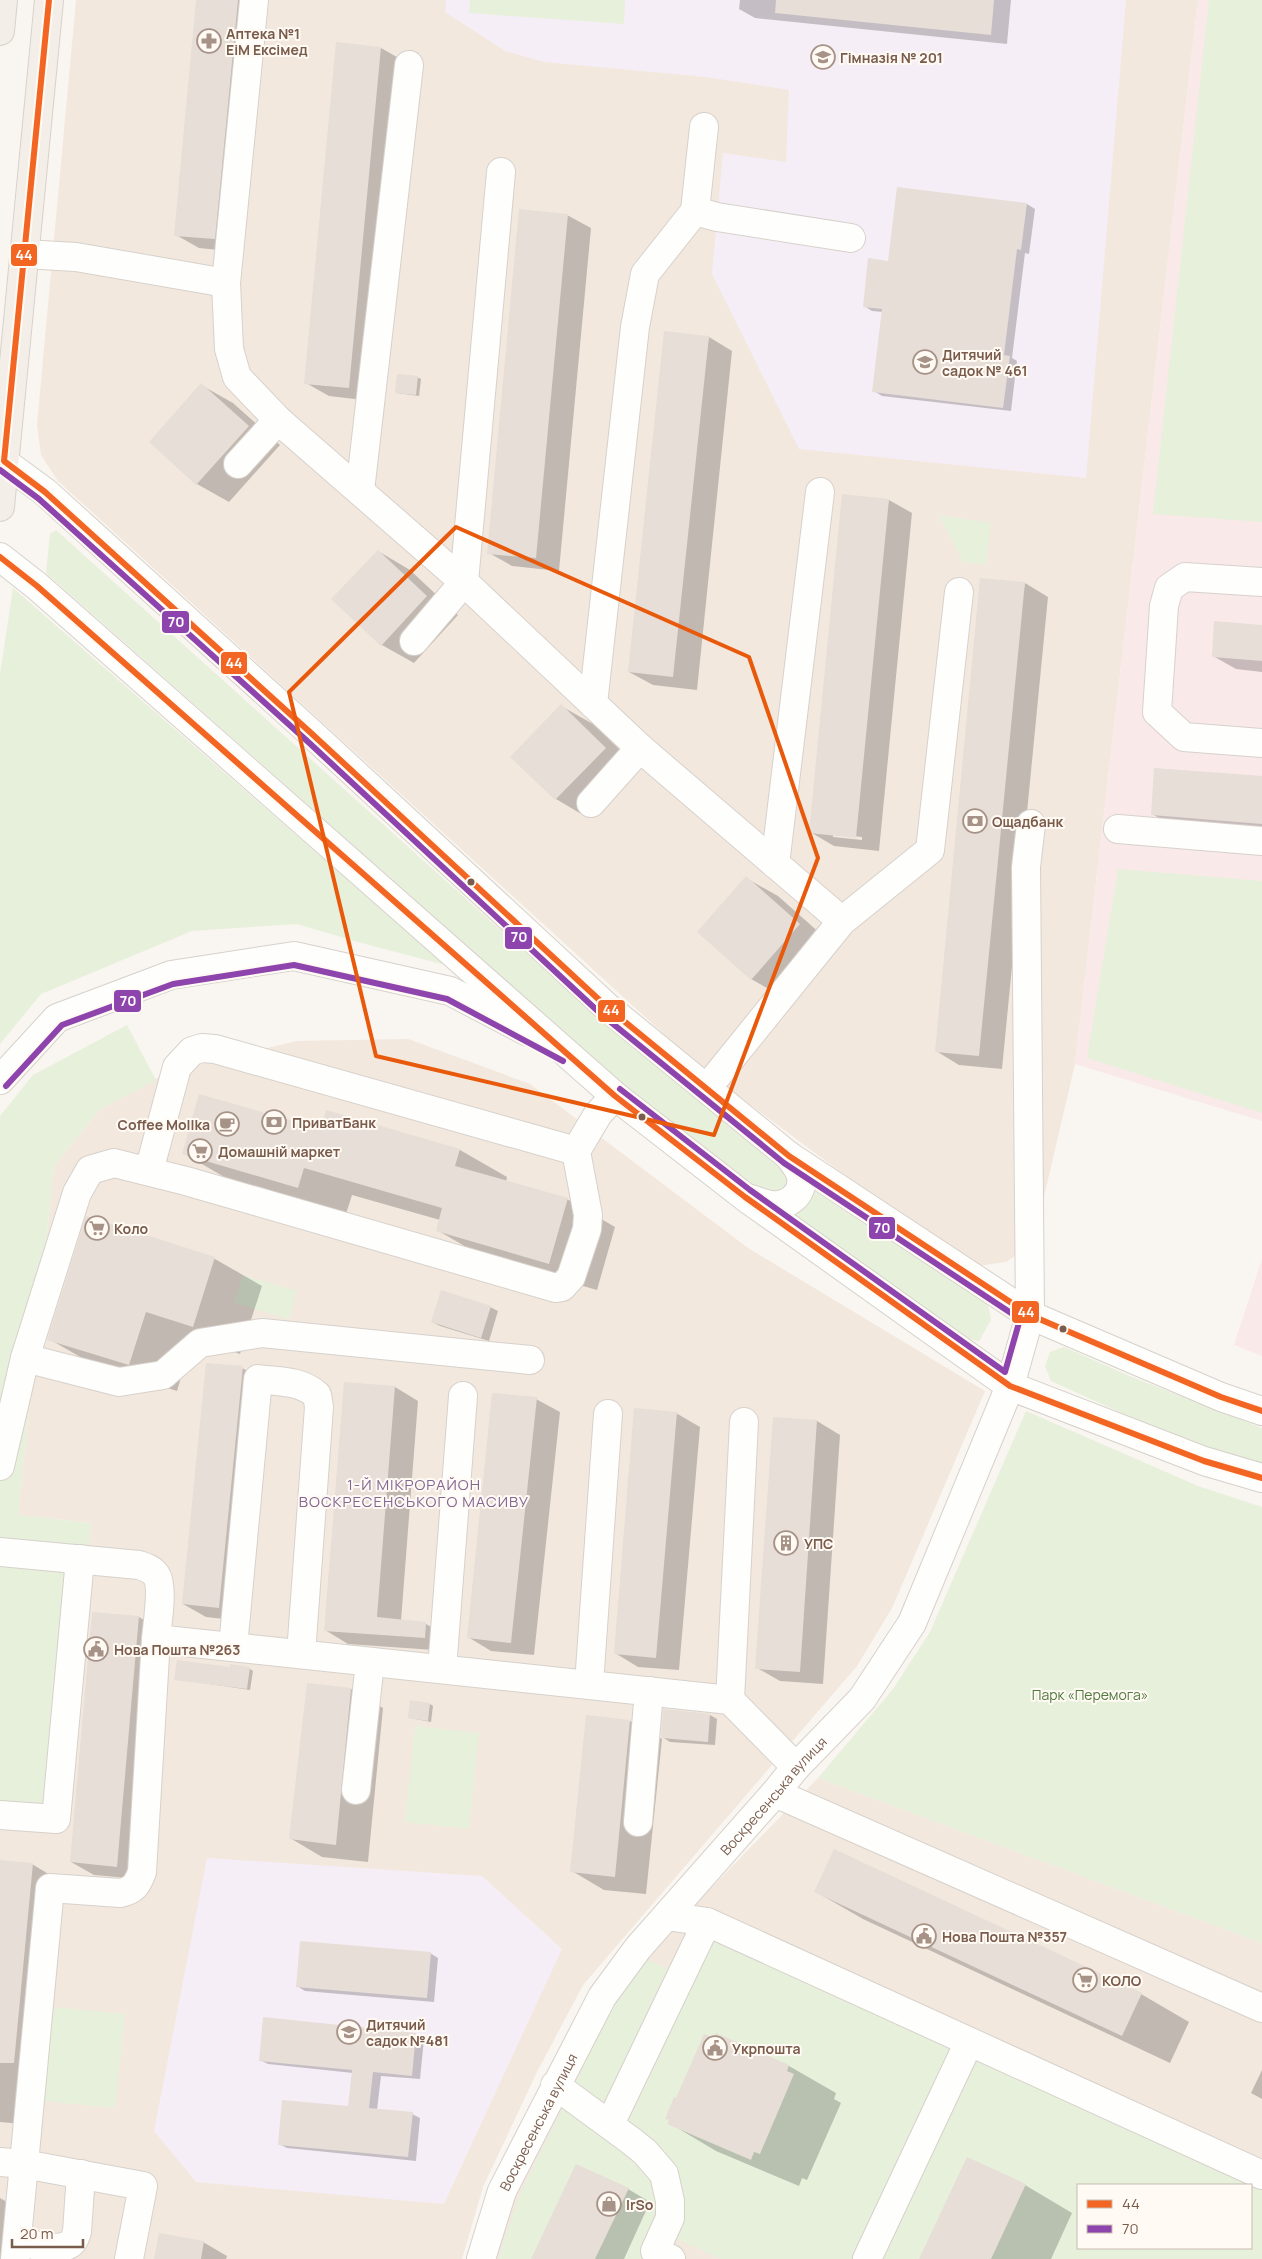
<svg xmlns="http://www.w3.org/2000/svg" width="1262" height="2259" font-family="Manrope,sans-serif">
<rect width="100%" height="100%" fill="#f9f5f0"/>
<!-- residential -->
<path fill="#f2e8de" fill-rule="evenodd" d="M76,0H1198L1075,1064L1033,1244L1006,1262L977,1266L842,1173L701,1068L58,481L41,455L37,425Z
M408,1039L530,1084L748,1248L985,1391L892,1608L857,1666L583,1985L537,2072L483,2187L462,2259H0V1808L91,1523L18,1515L54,1166L100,1109L170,1071L297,1041Z
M818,1778L1262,1943V2259H494L514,2196L607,2008L650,1954L681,1919ZM1078,2185H1251V2248H1078Z"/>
<!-- education -->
<path fill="#f6eef6" d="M446,0H1126L1086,478L799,449L712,274L723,153L786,162L789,90L706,77L544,62L505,51L445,12Z
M207,1858L482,1876L562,1949L444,2204L196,2182L154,2131Z"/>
<!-- medical -->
<path fill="#fae9e9" d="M1198,0H1262V1121L1075,1064Z
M1262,1259V1356L1234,1345Z"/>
<!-- green -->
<path fill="#e7f0db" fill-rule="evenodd" d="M470,0H625L624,24L469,13Z
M1209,0H1262V522L1153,514Z
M939,515L991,523L986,565L963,562Z
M56,530L595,1015L782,1170L988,1305L991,1320L979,1341L963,1338L725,1174L46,573L50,534Z
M13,588L445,965L358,942L297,924L192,931L41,994L0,1044V674Z
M1118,869L1262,881V1113L1087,1058Z
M127,1025L156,1080L100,1109L54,1166L18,1515L91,1523L63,1814L0,1808V1116L33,1075Z
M243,1275L297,1291L289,1319L234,1303Z
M1064,1347L1132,1377L1262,1428V1465L1170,1435L1051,1381L1045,1366L1050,1352Z
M1026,1411L1198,1486L1262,1507V1943L818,1778L893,1689L930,1632Z
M415,1726L479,1733L469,1829L405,1822Z
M710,1937L954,2048L853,2259H721L675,2238L683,2218L684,2199L678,2175L622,2126Z
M646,1959L675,1972L607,2113L572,2090L609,2012Z
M52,2007L125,2014L115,2108L43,2101Z
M973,2052L1262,2187V2259H877ZM1078,2185H1251V2248H1078Z
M565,2104L654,2177L661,2219L644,2259H498L520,2194Z"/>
<!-- shadow -->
<path fill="#0003" fill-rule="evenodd" d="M197,0H265L238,252L199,248L176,235Z
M740,0H1011L1007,44L755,18L739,9Z
M337,44L381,48L404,61L372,401L329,396L306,383Z
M1027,204L1035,209L1029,254L1025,253L1012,358L1017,361L1011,411L882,396L874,391L883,312L872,311L864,306L889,262Z
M567,215L591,228L559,571L512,566L489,553Z
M709,337L732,351L697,690L653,685L629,672Z
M417,377L421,379L419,396L397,393Z
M201,385L233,403L280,445L229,502L197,484Z
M889,500L912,513L879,851L834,846L810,832ZM833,834L862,837V840L833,837Z
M378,551L410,570L458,615L414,663L382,645Z
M1025,583L1048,597L1002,1069L959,1065L936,1051Z
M1262,626V672L1236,669L1213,656Z
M561,706L593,724L637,766L588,818L556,799L512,757Z
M1262,778V834L1175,827L1152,814Z
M746,878L778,896L831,943L783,997L751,979Z
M460,1150L507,1177L506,1182L567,1199L615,1227L597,1290L485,1258L437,1230L440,1220L352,1195L346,1214L231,1181L183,1153Z
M87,1218L215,1259L262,1286L240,1354L193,1338L177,1391L96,1366L49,1339Z
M490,1307L498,1311L489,1341L440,1326L432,1322Z
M242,1368L266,1381L242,1621L206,1617L183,1604Z
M345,1383L395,1387L418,1401L401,1621L426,1624L449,1637L448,1651L348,1644L325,1630Z
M536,1399L560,1412L534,1655L491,1651L468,1637Z
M676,1413L700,1427L679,1670L638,1667L615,1653Z
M775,1418L817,1421L840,1435L823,1684L780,1681L757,1668Z
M93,1613L139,1617L162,1631L140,1879L94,1875L71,1862Z
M231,1668L250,1669L253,1671L250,1690L176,1679Z
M308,1684L351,1689L383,1708L368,1862L322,1857L290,1838Z
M430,1704L433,1706L431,1722L410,1718Z
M710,1715L717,1719L715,1745L670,1742L662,1737Z
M630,1721L662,1739L646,1894L604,1890L572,1871Z
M835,1851L1141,1994L1189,2022L1170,2063L863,1919L816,1892Z
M0,1861L32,1864L55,1878L32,2125L0,2122Z
M430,1953L438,1958L434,2002L305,1991L297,1986Z
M264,2019L416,2035L424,2039L420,2079L381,2076L377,2110L412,2114L420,2118L416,2161L287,2148L279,2144L349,2107L353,2073L268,2064L260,2060Z
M714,2039L789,2066L836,2093L834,2099L841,2103L807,2180L802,2178L799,2186L716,2151L669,2123L677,2100Z
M1262,2070V2099L1251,2093Z
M1025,2185L1072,2213L1051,2259H920Z
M628,2189L650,2202L624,2259H532Z
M0,2198L23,2211L19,2259H0Z
M203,2242L227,2256L226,2259H156Z"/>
<!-- building -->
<path fill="#e6ded7" d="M196,0H238L215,239L174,236Z
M776,0H994L991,35L775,13Z
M336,42L381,47L349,388L304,384Z
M897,187L1027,203L1021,250L1017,249L1004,355L1010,356L1003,408L872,392L882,309L863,307L868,258L888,261Z
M519,209L568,214L536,558L487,554Z
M664,331L709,336L673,677L628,672Z
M397,374L418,376L416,395L395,393Z
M201,383L249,426L196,485L149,442Z
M842,494L889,499L856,838L809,833Z
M378,550L427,596L381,646L331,599Z
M980,578L1025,582L979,1056L935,1052Z
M1214,621L1262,625V661L1212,657Z
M561,704L606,748L555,800L510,757Z
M1154,768L1262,776V824L1151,815Z
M746,876L800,924L751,980L697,932Z
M199,1094L321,1129L326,1110L460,1149L455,1166L568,1198L549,1264L436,1231L442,1208L304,1168L298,1188L182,1154Z
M86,1216L215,1257L193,1327L146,1312L129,1365L47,1340Z
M441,1290L491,1306L481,1338L431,1322Z
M206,1363L243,1366L219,1608L182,1604Z
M344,1382L395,1386L377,1617L426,1622L425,1638L324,1631Z
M492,1393L537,1397L511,1643L467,1638Z
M634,1408L677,1412L656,1658L614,1654Z
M773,1417L817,1420L800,1672L755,1669Z
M92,1612L139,1616L117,1867L70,1862Z
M177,1660L230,1667V1664L250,1667L247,1689L174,1680Z
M307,1683L351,1688L336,1845L289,1839Z
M410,1700L430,1703L428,1721L408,1718Z
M663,1709L710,1714L708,1742L661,1738Z
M586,1715L630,1720L615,1877L570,1872Z
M834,1849L1142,1993L1122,2036L814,1892Z
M0,1860L33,1863L14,2063H0Z
M300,1941L431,1952L427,1998L296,1987Z
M263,2017L416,2033L412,2076L373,2072L369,2108L413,2112L408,2157L278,2145L282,2100L348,2106L352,2070L259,2061Z
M716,2033L789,2065L787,2071L794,2074L760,2154L754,2152L751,2160L667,2124L669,2120L665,2119L674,2097L676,2098L704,2034L714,2038Z
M967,2157L1026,2184L991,2259H919Z
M576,2164L629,2188L595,2259H531Z
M159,2233L204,2241L201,2259H154Z"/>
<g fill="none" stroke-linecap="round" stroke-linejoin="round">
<!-- minor casing -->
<g stroke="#d7d1cb" stroke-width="30">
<g id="minor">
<path d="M254,0L226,283L229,349L237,377L278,420L464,582L640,748L842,921"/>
<path d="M695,211L704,127"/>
<path d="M24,254L76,257L226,283"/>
<path d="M0,459L45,492L311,733L608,1008L789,1156L1030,1315L1221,1397L1262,1411"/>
<path d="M238,464L278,420"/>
<path d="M360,491L409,65"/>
<path d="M0,557L37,586L615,1096L745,1197L1010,1386L1204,1461L1262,1478"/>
<path d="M1262,582L1185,577L1169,588L1164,606L1157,712L1184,737L1262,743"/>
<path d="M414,641L464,582L501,172"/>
<path d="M593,704L635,327L645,274L695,211L717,217L851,238"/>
<path d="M591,803L640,748"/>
<path d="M1118,829L1262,841"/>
<path d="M775,864L820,492"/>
<path d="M0,1080L57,1018L171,975L294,956L450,991L528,1032"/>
<path d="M707,1088L842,921L930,850L959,592"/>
<path d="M149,1171L177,1067L192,1051L202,1048L215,1049L576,1151"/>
<path d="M751,1199C757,1201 764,1204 770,1205C787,1207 804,1195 801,1177C800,1170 793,1162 789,1156"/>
<path d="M25,1358L119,1382L163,1375L200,1343L262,1333L530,1360"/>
<path d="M0,1466L25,1358L77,1193L90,1170L114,1163L186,1181L556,1288L562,1287L571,1277L587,1229L588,1215L576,1151L598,1114L615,1096"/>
<path d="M0,1552L139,1565C145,1567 152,1569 156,1575C164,1586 157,1625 156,1639L730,1700L796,1767"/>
<path d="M233,1647L258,1379C280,1382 300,1380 317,1395L319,1407L301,1654"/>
<path d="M442,1669L463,1396"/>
<path d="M589,1684L608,1414"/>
<path d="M730,1700L744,1422"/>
<path d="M356,1790L370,1662"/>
<path d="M775,1793L1262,2008"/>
<path d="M0,1815L56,1819L80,1559"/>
<path d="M638,1822L649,1691"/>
<path d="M667,1916L707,1922L1262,2175"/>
<path d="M555,2085L630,2140L645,2152L664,2174L670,2201V2218L655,2251L671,2259"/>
<path d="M610,2124L707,1922"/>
<path d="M0,2162L24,2164L143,2186L129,2259"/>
<path d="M17,2242C29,2244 58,2251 68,2245C73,2243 75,2238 77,2232L81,2174"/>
<path d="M15,2259L50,1888L120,1893C134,1890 137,1885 142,1872L156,1639"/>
<path id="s1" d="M481,2259L502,2191L602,1997L638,1948L775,1793L796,1767L862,1699L912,1623L1010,1386L1030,1315L1026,867L1031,824"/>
<path d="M867,2259L969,2042"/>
</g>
</g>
<!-- major casing -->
<g stroke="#dad1cc" stroke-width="30">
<path id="major" d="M0,31L3,0
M0,507L49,0"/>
</g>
<!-- minor -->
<use href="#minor" stroke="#fefefd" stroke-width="28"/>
<!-- major -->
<use href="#major" stroke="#f3eee8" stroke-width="28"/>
<!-- bus-1 casing -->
<g stroke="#fffaf3" stroke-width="10">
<path id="bus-1" d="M49,0L4,461L45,492L311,733L608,1008L789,1156L1030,1315L1221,1397L1262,1411
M0,557L37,586L615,1096L745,1197L1010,1386L1204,1461L1262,1478"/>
</g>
<!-- bus-2 casing -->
<g stroke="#fffaf3" stroke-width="10">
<path id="bus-2" d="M0,470L39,499L305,739L602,1015L784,1163L1020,1319L1005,1372L750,1190L620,1089
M6,1086L62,1025L173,984L294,965L447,999L563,1061"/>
</g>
<!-- bus-1 -->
<use href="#bus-1" stroke="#f26522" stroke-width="6"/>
<!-- bus-2 -->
<use href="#bus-2" stroke="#8e44ad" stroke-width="6"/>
</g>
<!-- marked area -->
<path fill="none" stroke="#e8590c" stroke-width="4" stroke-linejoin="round" d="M456,527L749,657L818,858L714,1135L376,1056L289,692Z"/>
<!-- icons -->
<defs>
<g id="pharmacy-ring" transform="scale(1.25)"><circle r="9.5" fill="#fffaf3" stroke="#a69286" stroke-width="1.5"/><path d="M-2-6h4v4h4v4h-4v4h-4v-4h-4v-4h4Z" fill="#a69286"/></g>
<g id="school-ring" transform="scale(1.25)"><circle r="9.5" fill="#fffaf3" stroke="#a69286" stroke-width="1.5"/><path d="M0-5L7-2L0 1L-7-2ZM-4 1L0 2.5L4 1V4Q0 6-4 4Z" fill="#a69286"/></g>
<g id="bank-ring" transform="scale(1.25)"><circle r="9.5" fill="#fffaf3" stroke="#a69286" stroke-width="1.5"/><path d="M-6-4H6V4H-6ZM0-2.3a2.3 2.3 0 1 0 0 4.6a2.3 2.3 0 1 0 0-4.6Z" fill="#a69286"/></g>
<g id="cafe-ring" transform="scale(1.25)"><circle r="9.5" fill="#fffaf3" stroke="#a69286" stroke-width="1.5"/><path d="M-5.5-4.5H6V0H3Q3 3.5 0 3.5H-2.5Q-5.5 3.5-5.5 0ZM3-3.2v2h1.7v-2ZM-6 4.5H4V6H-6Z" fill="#a69286"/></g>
<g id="supermarket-ring" transform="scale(1.25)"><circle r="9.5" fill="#fffaf3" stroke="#a69286" stroke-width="1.5"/><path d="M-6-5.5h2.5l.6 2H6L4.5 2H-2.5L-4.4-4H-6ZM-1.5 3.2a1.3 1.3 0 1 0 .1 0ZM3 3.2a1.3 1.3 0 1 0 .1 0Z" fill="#a69286"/></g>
<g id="building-ring" transform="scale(1.25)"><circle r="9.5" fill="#fffaf3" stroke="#a69286" stroke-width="1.5"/><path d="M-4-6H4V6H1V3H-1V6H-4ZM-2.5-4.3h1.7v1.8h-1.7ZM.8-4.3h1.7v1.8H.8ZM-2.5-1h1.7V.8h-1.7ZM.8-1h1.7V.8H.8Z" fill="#a69286"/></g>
<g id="civic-ring" transform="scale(1.25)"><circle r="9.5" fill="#fffaf3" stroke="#a69286" stroke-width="1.5"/><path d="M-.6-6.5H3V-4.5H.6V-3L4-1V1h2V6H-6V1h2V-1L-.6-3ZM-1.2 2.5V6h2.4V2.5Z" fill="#a69286"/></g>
<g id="shop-ring" transform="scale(1.25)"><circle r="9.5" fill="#fffaf3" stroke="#a69286" stroke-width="1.5"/><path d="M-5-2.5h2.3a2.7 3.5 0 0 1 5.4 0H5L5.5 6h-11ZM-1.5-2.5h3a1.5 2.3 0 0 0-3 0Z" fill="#a69286"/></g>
</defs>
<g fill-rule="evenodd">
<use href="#pharmacy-ring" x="209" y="41"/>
<use href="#school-ring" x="823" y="57"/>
<use href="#school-ring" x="925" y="362"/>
<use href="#bank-ring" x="975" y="821"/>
<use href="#bank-ring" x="274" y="1122"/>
<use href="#cafe-ring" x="227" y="1124"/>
<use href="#supermarket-ring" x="200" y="1151"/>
<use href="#supermarket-ring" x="97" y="1228"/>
<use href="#building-ring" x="786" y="1543"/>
<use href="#civic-ring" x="96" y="1649"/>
<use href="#civic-ring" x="924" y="1936"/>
<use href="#supermarket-ring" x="1085" y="1980"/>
<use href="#school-ring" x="349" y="2032"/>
<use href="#civic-ring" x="715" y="2048"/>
<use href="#shop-ring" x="609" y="2204"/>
</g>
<!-- markers -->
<g fill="#7a5c4d" stroke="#fffaf3" stroke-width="2">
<circle cx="471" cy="882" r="4.5"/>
<circle cx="642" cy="1117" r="4.5"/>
<circle cx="1063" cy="1329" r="4.5"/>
</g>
<g text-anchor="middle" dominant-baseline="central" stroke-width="4" stroke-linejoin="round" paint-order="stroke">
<!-- poi labels -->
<g font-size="14" font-weight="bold" fill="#7a5c4d" stroke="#fffaf3" text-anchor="start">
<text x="226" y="33">Аптека №1<tspan x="226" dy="16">EiM Ексімед</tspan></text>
<text x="840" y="57">Гімназія № 201</text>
<text x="942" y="354">Дитячий<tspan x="942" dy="16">садок № 461</tspan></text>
<text x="992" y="821">Ощадбанк</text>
<text x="292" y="1122">ПриватБанк</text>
<text x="210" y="1124" text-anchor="end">Coffee Mollka</text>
<text x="218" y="1151">Домашній маркет</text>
<text x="114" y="1228">Коло</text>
<text x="804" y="1543">УПС</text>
<text x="114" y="1649">Нова Пошта №263</text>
<text x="942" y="1936">Нова Пошта №357</text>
<text x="1102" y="1980">КОЛО</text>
<text x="366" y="2024">Дитячий<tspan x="366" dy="16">садок №481</tspan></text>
<text x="732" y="2048">Укрпошта</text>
<text x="626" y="2204">IrSo</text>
</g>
<!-- park labels -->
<g font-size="14" fill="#537a41" stroke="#fffaf3">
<text x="1090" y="1694">Парк «Перемога»</text>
</g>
<!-- street labels -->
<g font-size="14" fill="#7a5c4d" stroke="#fffaf3">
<text stroke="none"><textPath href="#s1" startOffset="554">Воскресенська вулиця</textPath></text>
<text stroke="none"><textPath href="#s1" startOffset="149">Воскресенська вулиця</textPath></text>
</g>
<!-- neighbourhood labels -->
<g font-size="15" letter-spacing="1" fill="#846695" stroke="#fffaf3">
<text x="414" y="1484">1-Й МІКРОРАЙОН<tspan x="414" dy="17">ВОСКРЕСЕНСЬКОГО МАСИВУ</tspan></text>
</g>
</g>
<g stroke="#fffaf3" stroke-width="2">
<rect x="10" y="243" width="28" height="24" rx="5" fill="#f26522"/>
<rect x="161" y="610" width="29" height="24" rx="5" fill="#8e44ad"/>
<rect x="220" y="651" width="28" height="24" rx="5" fill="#f26522"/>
<rect x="504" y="926" width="29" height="24" rx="5" fill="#8e44ad"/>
<rect x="113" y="989" width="29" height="24" rx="5" fill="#8e44ad"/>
<rect x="597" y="999" width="29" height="24" rx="5" fill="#f26522"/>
<rect x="868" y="1216" width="28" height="24" rx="5" fill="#8e44ad"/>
<rect x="1011" y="1300" width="29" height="24" rx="5" fill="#f26522"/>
</g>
<g font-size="14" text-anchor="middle" font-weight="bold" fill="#fff">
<text x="24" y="260">44</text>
<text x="176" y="627">70</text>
<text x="234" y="668">44</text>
<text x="519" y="942">70</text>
<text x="128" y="1006">70</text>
<text x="611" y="1015">44</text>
<text x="882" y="1233">70</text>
<text x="1026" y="1317">44</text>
</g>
<!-- legend -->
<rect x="1077" y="2184" width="175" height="65" fill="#fffaf3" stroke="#cabbb1"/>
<rect x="1087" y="2200" width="25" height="8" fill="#f26522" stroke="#cabbb1"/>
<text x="1122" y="2209" font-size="15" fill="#7a5c4d">44</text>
<rect x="1087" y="2225" width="25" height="8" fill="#8e44ad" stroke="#cabbb1"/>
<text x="1122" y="2234" font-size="15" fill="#7a5c4d">70</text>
<!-- scale -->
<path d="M12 2239v8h71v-8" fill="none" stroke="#7a5c4d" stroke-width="2.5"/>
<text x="20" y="2239" font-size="15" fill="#7a5c4d" stroke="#fffaf3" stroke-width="4" paint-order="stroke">20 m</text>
</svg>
